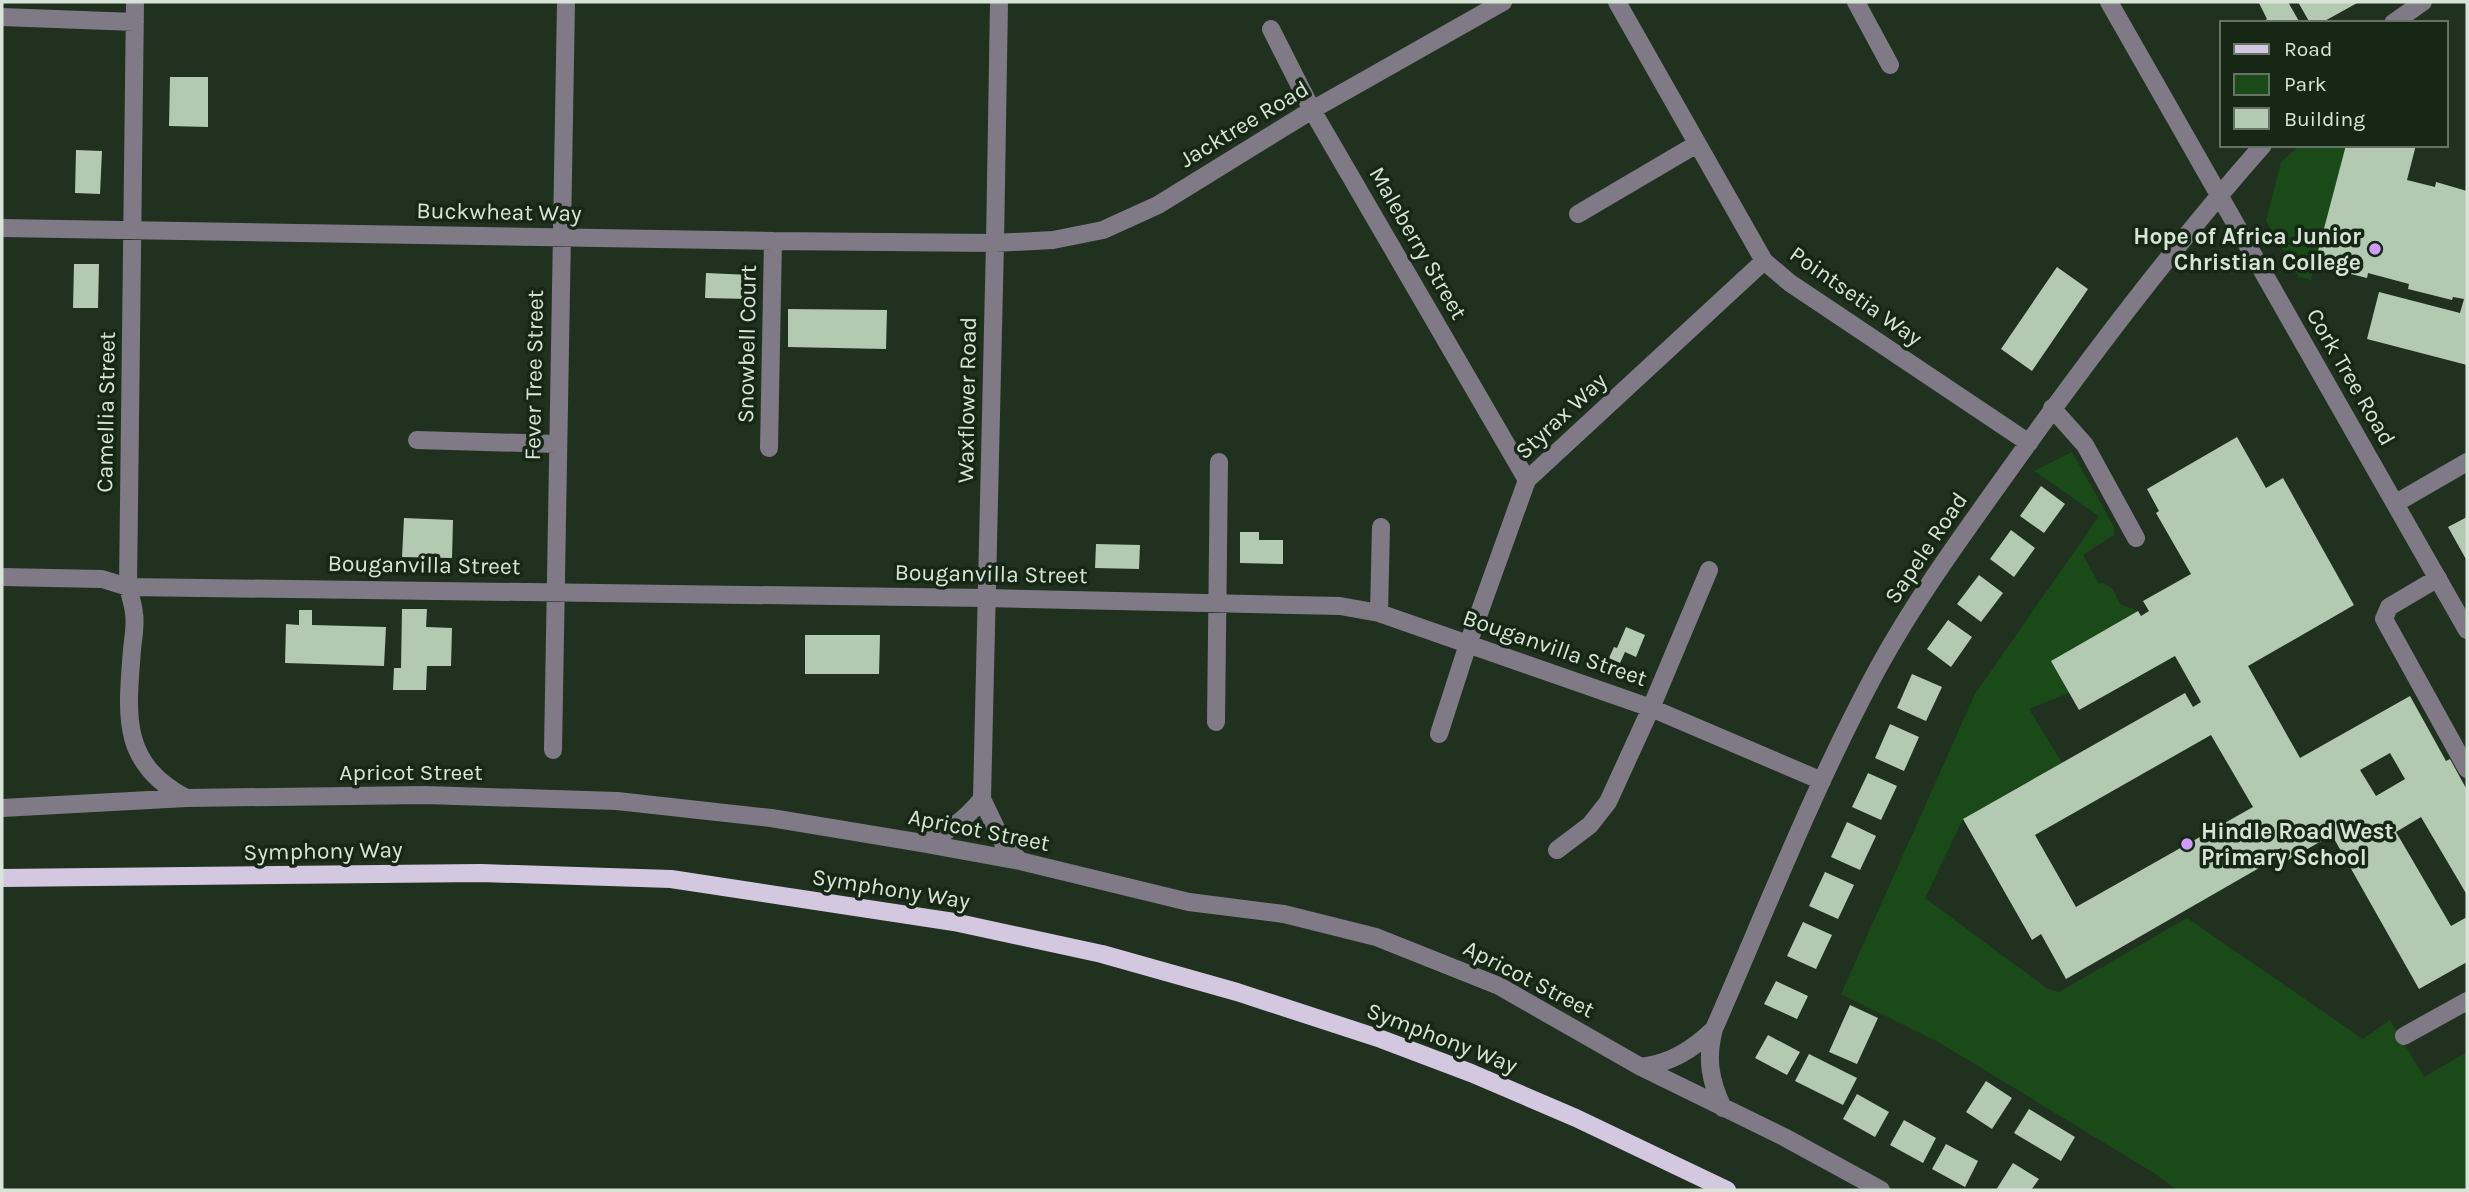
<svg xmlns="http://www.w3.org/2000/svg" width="2469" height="1192" font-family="Karla,sans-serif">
<rect width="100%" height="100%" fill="#20321f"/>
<!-- green -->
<path fill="#194a18" d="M2300,145H2346L2311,280L2299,277L2266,221L2281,162Z
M2072,452L2114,527V535L2083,555L2099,584L2103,583L2112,588L2120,604L2138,611L2052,661L2069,693L2029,709L2062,763L1963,819L1925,898L2048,989L2059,992L2187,918L2363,1039L2390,1020L2424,1077L2467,1052V1190H2177L2154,1173L1940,1043L1841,994L1975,694L2099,516L2034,471Z"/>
<!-- building -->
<path fill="#b3c9b1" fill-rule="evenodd" d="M2261,2H2288L2300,23H2261L2267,19L2259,3Z
M2298,2H2359L2321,23H2310Z
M170,77H208V127L169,126Z
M2346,145H2416L2407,180L2435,187L2436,182L2467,191V365L2367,339L2379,292L2460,313L2464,299L2453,297L2452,300L2408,289L2409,284L2368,273L2367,278L2322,267L2323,261L2316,259Z
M76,150L102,151L100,194L75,193Z
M74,264H99L98,308H73Z
M2057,267L2088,289L2032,371L2001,349Z
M706,273L750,275L749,299L705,298Z
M788,309L887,310L886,349L788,347Z
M2237,437L2266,488L2283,478L2354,605L2248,666L2300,758L2410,696L2446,761L2450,759L2467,790V895L2421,817L2396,832L2451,926L2467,917V962L2419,989L2328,828L2321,833L2325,839L2288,860L2281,848L2277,850L2280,856L2066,979L2041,934L2032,940L1963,819L2185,693L2193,707L2201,702L2175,656L2079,710L2051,661L2138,611L2141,616L2149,611L2143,601L2191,574L2156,513L2159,511L2147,489ZM2211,735L2253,807L2076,907L2035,835ZM2390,753L2405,779L2376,796L2360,770Z
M2041,486L2065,504L2044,533L2020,516Z
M2467,517V561L2448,527Z
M404,518L453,520L452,558L402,557Z
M2011,530L2035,548L2014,577L1990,559Z
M1240,532H1259V540H1283V564L1240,563Z
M1096,544L1140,545L1139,569L1095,568Z
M1979,575L2003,593L1981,622L1957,604Z
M402,609H427L426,627L452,628L451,666H427L426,690H393L394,668H401Z
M299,610H312V625L386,627L384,666L285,663L286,624L299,625Z
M1948,620L1972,637L1951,667L1927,649Z
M1626,627L1645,635L1636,657L1625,652L1620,663L1609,658L1614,647L1617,648Z
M805,635H880L879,674H805Z
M1912,674L1942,687L1926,721L1897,708Z
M1890,724L1919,737L1904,771L1875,758Z
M1868,773L1897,786L1881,820L1852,807Z
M1847,822L1876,836L1860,870L1831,857Z
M1825,872L1854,885L1838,919L1809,906Z
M1803,922L1832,935L1816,969L1787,956Z
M1776,981L1808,996L1797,1019L1764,1004Z
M1850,1005L1878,1018L1857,1064L1829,1052Z
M1768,1035L1800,1052L1787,1075L1755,1058Z
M1809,1054L1857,1078L1843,1105L1795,1081Z
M1986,1081L2012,1098L1992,1129L1966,1112Z
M1857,1094L1889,1112L1875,1137L1843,1119Z
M2029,1109L2075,1137L2061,1161L2014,1133Z
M1904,1120L1936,1138L1923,1163L1890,1145Z
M1946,1144L1978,1161L1965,1187L1932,1169Z
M2013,1163L2039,1179L2031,1190H1996Z"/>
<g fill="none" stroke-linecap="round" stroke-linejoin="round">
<!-- minor -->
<path stroke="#807a86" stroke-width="18" d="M135,2L128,587C130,595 133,604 134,613C136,624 133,638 132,650C127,715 120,763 186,798
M999,2L995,243L982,799L1003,843L1020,861
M1617,2L1764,261L1790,283L2029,443
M1856,2L1890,65
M2109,2L2467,630
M2,17L135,22
M2393,23L2423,2
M1271,29L1312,110L1527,480
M1578,214L1697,144
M2,228L773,241L995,243L1053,240L1103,230L1158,205L1312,110L1503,2
M2052,408L2085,445L2136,538
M417,440L557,444
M769,448L773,241
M2396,503L2467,462
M2,577L102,579L128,587L987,598L1340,606L1379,613L1651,708L1822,781
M2438,578L2389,607L2384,619L2467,769
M1379,613L1381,527
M1216,722L1219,462
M1439,734L1468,644L1527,480L1764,261
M553,750L566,2
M2,808L186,798L425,795L617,801L771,818L922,843L1020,861L1189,902L1284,914L1376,937L1499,986L1641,1067L1784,1137L1881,1190
M922,843C947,833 965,820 982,799
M1557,850L1590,825L1608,802L1651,708L1709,570
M2404,1036L2467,1001
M1641,1067C1671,1063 1692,1050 1714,1029
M1723,1108C1710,1081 1706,1058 1714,1029C1767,908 1815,784 1878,668C1917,597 1965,532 2012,466C2091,355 2173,247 2263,145"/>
<!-- major -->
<path stroke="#d3c8e0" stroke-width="18" d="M2,878L481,873L671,879L954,922L1102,954L1237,992L1381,1039L1471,1073L1576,1118L1727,1190"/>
</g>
<!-- markers -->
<g fill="#d09dff" stroke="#162815" stroke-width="2.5">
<circle cx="2375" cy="249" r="7"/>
<circle cx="2187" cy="844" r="7"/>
</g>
<g text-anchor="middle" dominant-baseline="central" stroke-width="7" stroke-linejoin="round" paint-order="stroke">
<!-- street labels -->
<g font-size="23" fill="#d8e4d7" stroke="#162815">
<text transform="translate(1244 124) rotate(-31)">Jacktree Road</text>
<text transform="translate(499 212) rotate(1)">Buckwheat Way</text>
<text transform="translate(1418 243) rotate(60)">Maleberry Street</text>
<text transform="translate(1856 296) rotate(35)">Pointsetia Way</text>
<text transform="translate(747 344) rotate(-89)">Snowbell Court</text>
<text transform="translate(534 375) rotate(-89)">Fever Tree Street</text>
<text transform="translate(2351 377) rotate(60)">Cork Tree Road</text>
<text transform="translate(967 400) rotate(-89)">Waxflower Road</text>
<text transform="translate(106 412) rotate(-89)">Camellia Street</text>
<text transform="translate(1561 416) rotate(-43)">Styrax Way</text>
<text transform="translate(1926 548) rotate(-56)">Sapele Road</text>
<text transform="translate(424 565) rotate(1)">Bouganvilla Street</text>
<text transform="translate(991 574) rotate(1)">Bouganvilla Street</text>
<text transform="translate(1555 648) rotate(19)">Bouganvilla Street</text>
<text x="411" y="772">Apricot Street</text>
<text transform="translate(979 830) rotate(11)">Apricot Street</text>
<text transform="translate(323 851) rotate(-1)">Symphony Way</text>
<text transform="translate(891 889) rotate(9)">Symphony Way</text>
<text transform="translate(1529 979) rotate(27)">Apricot Street</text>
<text transform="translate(1442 1038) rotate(21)">Symphony Way</text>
</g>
<!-- poi labels -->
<g font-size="23" font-weight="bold" fill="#d8e4d7" stroke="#162815" text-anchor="end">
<text x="2361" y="236">Hope of Africa Junior<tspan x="2361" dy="26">Christian College</tspan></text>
<text x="2201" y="831" text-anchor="start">Hindle Road West<tspan x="2201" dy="26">Primary School</tspan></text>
</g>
</g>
<!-- border -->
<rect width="2469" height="1192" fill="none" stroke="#d8e4d7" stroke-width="7"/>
<!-- legend -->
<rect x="2220" y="21" width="228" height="126" fill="#162815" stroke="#647363" stroke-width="2"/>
<rect x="2234" y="44" width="35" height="10" fill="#d3c8e0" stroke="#647363" stroke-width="2"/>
<text x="2284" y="56" font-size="21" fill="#d8e4d7">Road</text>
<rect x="2234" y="74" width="35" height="21" fill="#194a18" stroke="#647363" stroke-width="2"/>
<text x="2284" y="91" font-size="21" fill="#d8e4d7">Park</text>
<rect x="2234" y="108" width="35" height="21" fill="#b3c9b1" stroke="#647363" stroke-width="2"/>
<text x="2284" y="126" font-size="21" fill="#d8e4d7">Building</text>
</svg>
